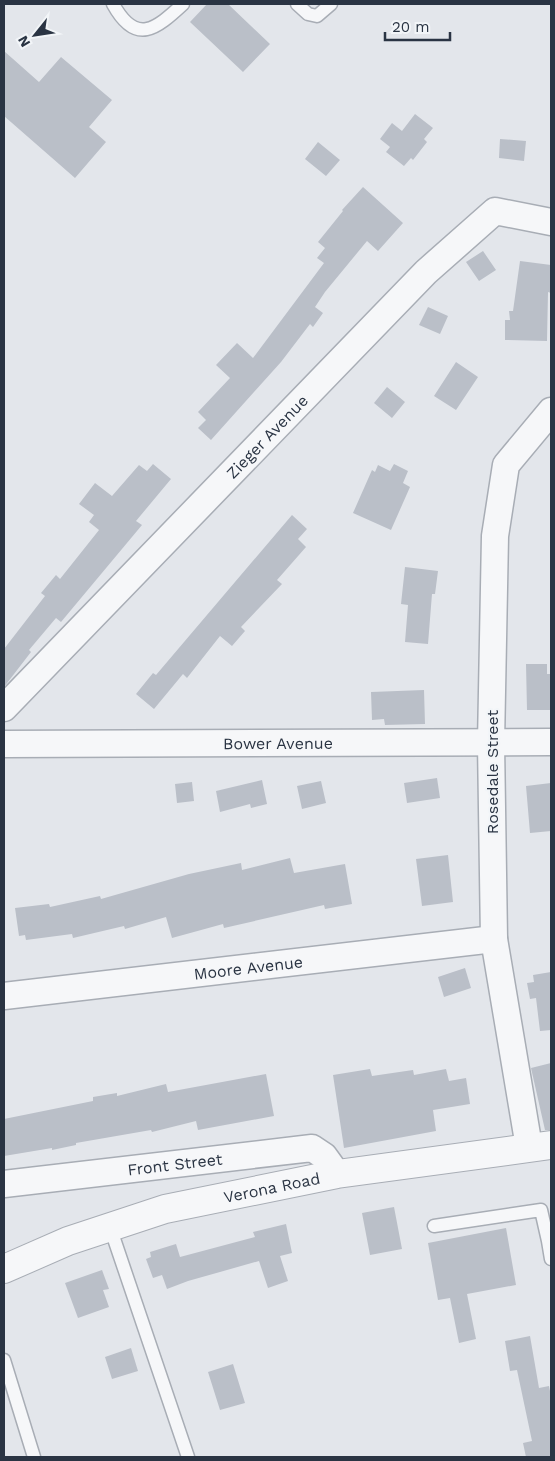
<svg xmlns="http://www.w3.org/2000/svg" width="555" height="1461" font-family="'Work Sans',sans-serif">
<rect width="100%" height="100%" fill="#e3e6eb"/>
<!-- building -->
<path fill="#babfc8" d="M207,4H228L270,44L243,72L190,22Z
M4,51L39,82L61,57L112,100L89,127L106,142L75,178L4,116Z
M415,114L433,128L424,139L427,142L413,160L411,158L404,166L386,152L390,147L380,139L392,123L402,131Z
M500,139L526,141L524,161L499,158Z
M318,142L340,160L326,176L305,159Z
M363,187L403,223L378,251L367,241L325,292L315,307L323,313L313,327L310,324L281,362L211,440L198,428L206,420L198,412L230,378L216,365L237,343L253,358L324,263L317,258L325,248L318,242L343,211L342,210Z
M483,251L496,270L479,281L466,262Z
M520,261L551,265V293L548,292L547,341L505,340V320H510L509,311H513Z
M428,307L448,316L440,334L419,325Z
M456,362L478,377L456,410L434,396Z
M387,387L405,402L392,418L374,403Z
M153,464L171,479L136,521L142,525L61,622L56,618L29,650L31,652L4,687V649L45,596L41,593L56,575L60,579L99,530L89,522L94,515L79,504L95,483L112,496L139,465L147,471Z
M394,464L408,471L403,483L410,487L391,530L353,513L372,470L375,472L378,465L390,471Z
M292,515L307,529L298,539L306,547L277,580L282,584L241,627L245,631L232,646L220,636L187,678L183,674L154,709L136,694L153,673L156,675Z
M405,567L438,571L435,594H432L428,644L405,642L408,605L401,604Z
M526,664H547V674H551V710H527Z
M424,690L425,724L385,725L384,719L372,720L371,692Z
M437,778L440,798L407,803L404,783Z
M262,780L267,804L251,808L250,804L220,812L216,791Z
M321,781L326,803L302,809L297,786Z
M192,782L194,801L177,803L175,784Z
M551,783V831L530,833L526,786Z
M448,855L453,902L422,906L416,859Z
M290,858L294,873L345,864L352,904L325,909L324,905L224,928L223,924L172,938L166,917L125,929L124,926L73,938L72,934L26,940L25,935L19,936L15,908L49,904L50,907L100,896L101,899L189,874L241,863L242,870Z
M465,968L471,988L444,997L438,977Z
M551,972V1030L540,1031L536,998L530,999L527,983L534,982L533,975Z
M551,1063V1130H545L531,1068Z
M370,1069L372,1076L413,1070L414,1075L446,1069L449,1081L466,1078L470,1104L433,1110L436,1131L344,1148L333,1075Z
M266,1074L274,1116L198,1130L196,1121L152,1132L151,1130L76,1143V1145L52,1150V1148L4,1156V1119L93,1101V1097L117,1093V1096L166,1084L168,1092Z
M394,1207L402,1249L370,1255L362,1213Z
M286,1224L292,1253L280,1256L288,1281L268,1288L259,1261L188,1281L167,1289L162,1275L153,1278L146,1259L151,1257L150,1252L176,1244L180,1257L255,1237L253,1232Z
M506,1228L516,1285L467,1294L476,1339L459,1343L450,1298L438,1300L428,1243Z
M102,1270L109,1289L103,1290L109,1307L78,1318L65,1283Z
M530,1336L539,1388L549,1386L551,1396V1457H526L523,1443L532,1441L517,1370L510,1371L505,1341Z
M131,1348L138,1371L112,1379L105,1357Z
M233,1364L245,1403L220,1410L208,1372Z"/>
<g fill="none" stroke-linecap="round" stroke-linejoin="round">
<!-- service casing -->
<g stroke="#a8adb5" stroke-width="15">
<path id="service" d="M113,4C136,46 156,29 183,4
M297,4L308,14L317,16L331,4
M434,1226L541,1210L548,1241H551
M110,1227L188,1457
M548,1241L551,1259
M4,1360L34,1457"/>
</g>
<!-- minor casing -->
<g stroke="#a8adb5" stroke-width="29">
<g id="minor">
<path id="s1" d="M4,708L426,272L495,211L551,222"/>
<path id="s2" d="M4,744L551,742"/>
<path id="s3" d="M4,996L494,939"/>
<path d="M529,1147L494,939L491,743L495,536L506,465L551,411"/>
<path id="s4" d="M4,1184L312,1148L324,1156L337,1174"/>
</g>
</g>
<!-- tertiary casing -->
<g stroke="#a8adb5" stroke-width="30">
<g id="tertiary">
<path id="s5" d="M4,1269L68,1241L165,1209L337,1174L551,1145"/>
</g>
</g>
<!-- service -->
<use href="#service" stroke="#f6f7f9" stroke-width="12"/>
<!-- minor -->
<use href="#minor" stroke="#f6f7f9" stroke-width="26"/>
<!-- tertiary -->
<use href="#tertiary" stroke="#f6f7f9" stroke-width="28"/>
</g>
<g text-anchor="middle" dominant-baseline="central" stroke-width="4.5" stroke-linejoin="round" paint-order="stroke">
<!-- street labels -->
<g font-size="16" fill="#2a3443" stroke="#f2f5f8">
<text stroke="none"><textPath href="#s1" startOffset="378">Zieger Avenue</textPath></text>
<text stroke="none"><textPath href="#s2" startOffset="274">Bower Avenue</textPath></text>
<text transform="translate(492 772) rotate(-90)">Rosedale Street</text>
<text stroke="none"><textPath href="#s3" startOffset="246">Moore Avenue</textPath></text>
<text stroke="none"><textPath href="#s4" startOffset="172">Front Street</textPath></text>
<text stroke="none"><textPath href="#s5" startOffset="281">Verona Road</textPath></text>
</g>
</g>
<!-- border -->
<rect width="555" height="1461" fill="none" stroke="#2a3443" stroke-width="10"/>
<!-- north arrow -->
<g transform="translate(35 35) rotate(240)" stroke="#f2f5f8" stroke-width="4" paint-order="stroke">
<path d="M0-4L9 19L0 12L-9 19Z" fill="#2a3443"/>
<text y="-8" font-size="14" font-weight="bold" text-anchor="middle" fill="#2a3443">N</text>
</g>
<!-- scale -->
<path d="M385 32v8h65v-8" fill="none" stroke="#2a3443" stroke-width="2.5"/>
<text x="392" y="32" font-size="15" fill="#2a3443" stroke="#f2f5f8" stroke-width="4" paint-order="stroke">20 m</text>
</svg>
